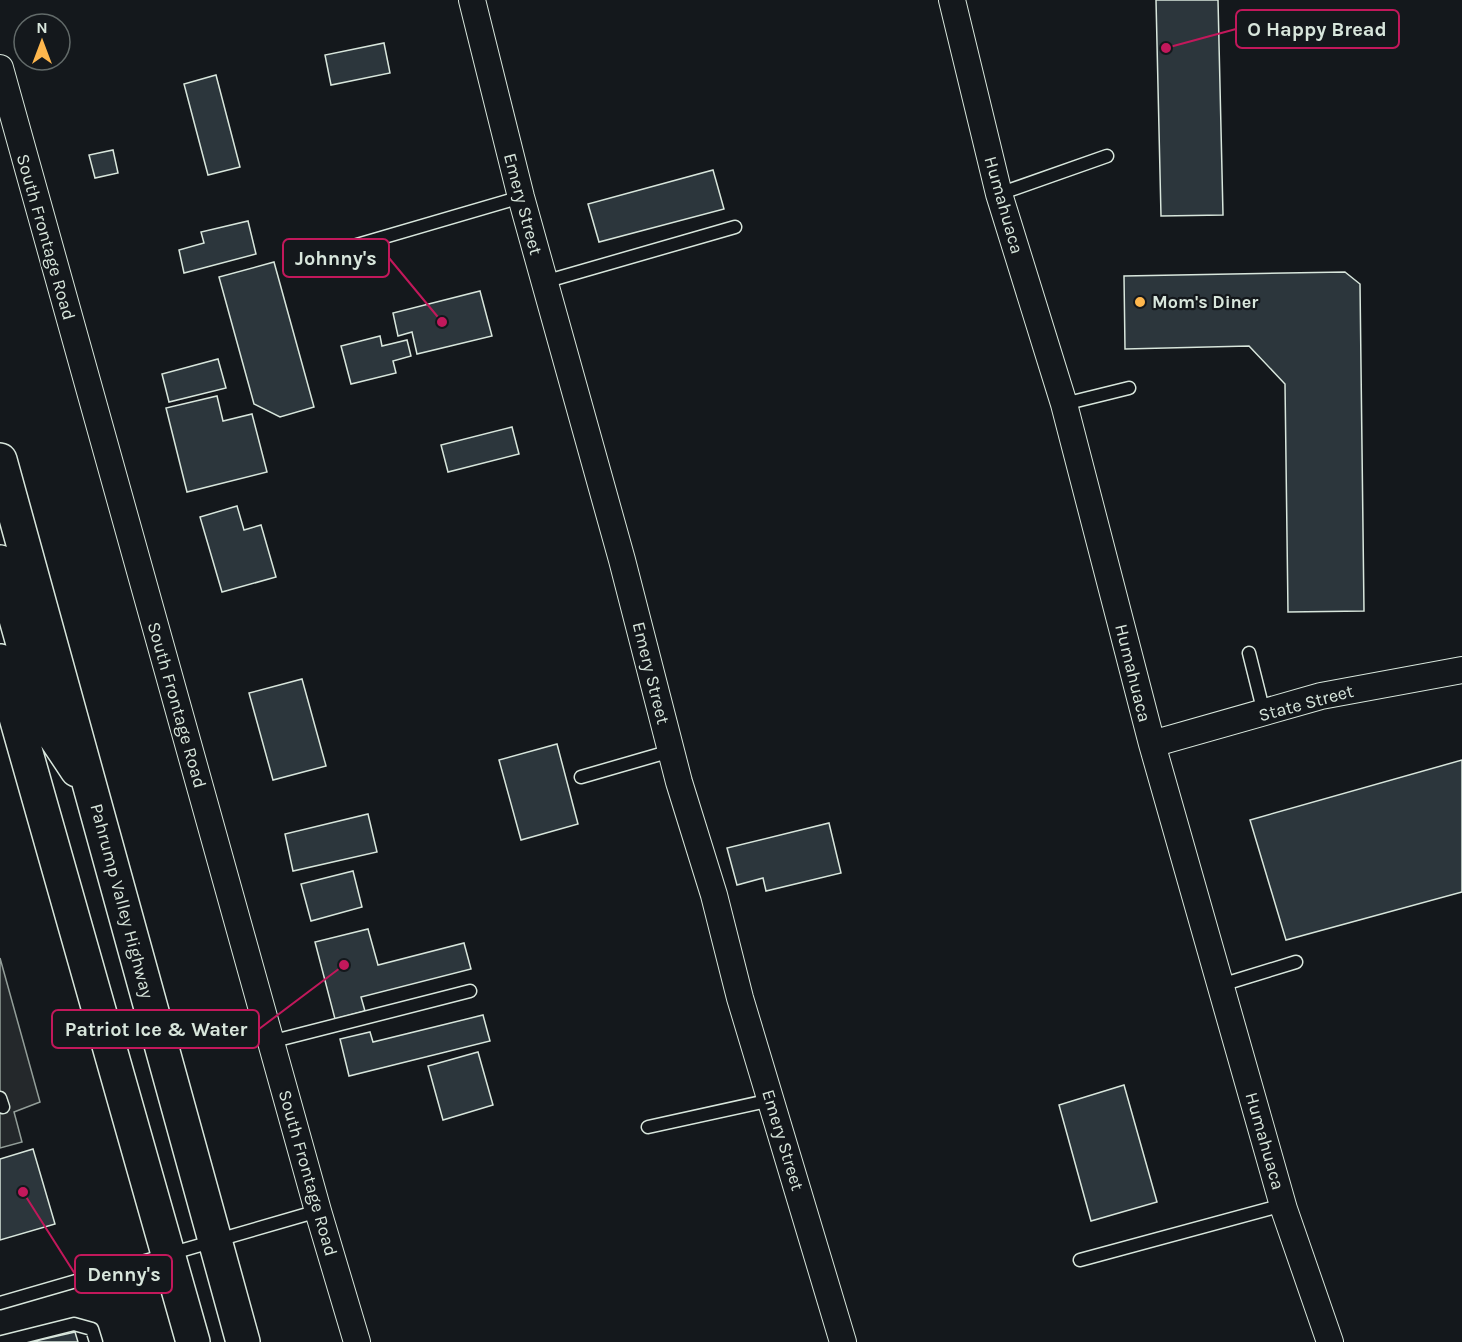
<svg xmlns="http://www.w3.org/2000/svg" width="1462" height="1342" font-family="Karla,sans-serif">
<rect width="100%" height="100%" fill="#14181c"/>
<!-- parking -->
<path fill="#24282b" stroke="#939e99" stroke-width="1.5" d="M0,958L40,1102L14,1112L22,1142L0,1148Z"/>
<!-- building -->
<path fill="#2c363c" stroke="#d8e6dc" stroke-width="1.5" d="M1156,0H1218L1223,215L1161,216Z
M384,43L390,73L331,85L325,55Z
M216,75L240,167L208,175L184,84Z
M113,150L118,173L95,178L89,155Z
M713,170L724,209L599,242L588,204Z
M248,221L256,254L184,273L179,250L204,243L201,232Z
M274,262L314,407L280,417L254,404L219,277Z
M1345,272L1360,284L1364,611L1288,612L1285,384L1249,346L1125,349L1124,276Z
M480,291L492,336L417,354L412,332L398,336L393,313Z
M380,336L382,346L407,340L411,356L393,361L396,373L351,384L341,346Z
M218,359L226,388L169,402L162,374Z
M217,396L223,421L252,414L267,472L187,492L166,408Z
M512,427L519,454L448,472L441,445Z
M237,506L244,530L261,525L276,577L222,592L200,517Z
M302,679L326,766L273,780L249,693Z
M557,744L578,824L521,840L499,760Z
M1462,760V892L1286,940L1250,820Z
M368,814L377,852L293,871L285,834Z
M829,823L841,873L766,891L763,878L737,885L727,848Z
M353,871L362,907L311,921L301,884Z
M368,929L378,965L464,943L471,969L361,997L365,1011L335,1019L315,942Z
M483,1015L490,1041L349,1076L340,1039L370,1032L373,1042Z
M478,1052L493,1105L443,1120L428,1066Z
M1124,1085L1157,1202L1091,1221L1059,1105Z
M33,1149L55,1224L0,1240V1159Z
M75,1332L78,1342H31Z"/>
<g fill="none" stroke-linecap="round" stroke-linejoin="round">
<!-- service casing -->
<g stroke="#d8e6dc" stroke-width="15">
<path id="service" d="M999,194L1107,156
M309,259L521,197
M544,282L735,227
M1064,404L1129,388
M1249,653L1264,713
M581,777L671,751
M1221,985L1296,962
M270,1042L470,991
M0,1098L3,1107
M648,1127L771,1100
M1080,1260L1283,1205
M0,1303L318,1211
M2,1342L74,1324L92,1329L96,1342"/>
</g>
<!-- minor casing -->
<g stroke="#d8e6dc" stroke-width="28">
<path id="minor" d="M472,0L521,197L622,560L679,782L714,895L740,998L843,1342
M952,0L999,194L1064,404L1152,744L1284,1209L1330,1342
M0,68L318,1211L357,1342
M1152,744L1321,696L1462,670"/>
</g>
<!-- trunk casing -->
<g stroke="#d8e6dc" stroke-width="36">
<path id="trunk" d="M0,460L243,1342
M0,562L45,722L77,770
M0,661L193,1342"/>
</g>
<!-- service -->
<use href="#service" stroke="#14181c" stroke-width="12"/>
<!-- minor -->
<use href="#minor" stroke="#14181c" stroke-width="26"/>
<!-- trunk -->
<use href="#trunk" stroke="#14181c" stroke-width="33"/>
</g>
<!-- markers -->
<circle fill="#ffb74d" stroke="#14181c" stroke-width="2" cx="1140" cy="302" r="6"/>
<g text-anchor="middle" dominant-baseline="central" stroke-width="4.5" stroke-linejoin="round" paint-order="stroke">
<!-- street labels -->
<g font-size="18" fill="#d8e6dc" stroke="#14181c">
<text transform="translate(523 204) rotate(75)">Emery Street</text>
<text transform="translate(1004 205) rotate(74)">Humahuaca</text>
<text transform="translate(46 237) rotate(74)">South Frontage Road</text>
<text transform="translate(651 673) rotate(76)">Emery Street</text>
<text transform="translate(1133 673) rotate(76)">Humahuaca</text>
<text transform="translate(1306 703) rotate(-15)">State Street</text>
<text transform="translate(177 705) rotate(74)">South Frontage Road</text>
<text transform="translate(122 901) rotate(75)">Pahrump Valley Highway</text>
<text transform="translate(783 1140) rotate(73)">Emery Street</text>
<text transform="translate(1265 1141) rotate(74)">Humahuaca</text>
<text transform="translate(308 1173) rotate(74)">South Frontage Road</text>
</g>
<!-- poi labels -->
<g font-size="18" font-weight="bold" fill="#d8e6dc" stroke="#14181c" text-anchor="start">
<text x="1152" y="302">Mom's Diner</text>
</g>
</g>
<!-- callouts -->
<path fill="none" stroke="#c2185b" stroke-width="2" d="M1166 48L1236 29M442 322L389 258M344 965L259 1029M23 1192L75 1274"/>
<g fill="#c2185b" stroke="#14181c" stroke-width="2">
<circle cx="1166" cy="48" r="6"/>
<circle cx="442" cy="322" r="6"/>
<circle cx="344" cy="965" r="6"/>
<circle cx="23" cy="1192" r="6"/>
</g>
<g fill="#14181c" stroke="#c2185b" stroke-width="2">
<rect x="1236" y="10" width="163" height="38" rx="6"/>
<rect x="283" y="239" width="106" height="38" rx="6"/>
<rect x="52" y="1010" width="207" height="38" rx="6"/>
<rect x="75" y="1255" width="97" height="38" rx="6"/>
</g>
<g font-size="20" text-anchor="middle" font-weight="bold" fill="#d8e6dc">
<text x="1317" y="36">O Happy Bread</text>
<text x="336" y="265">Johnny's</text>
<text x="156" y="1036">Patriot Ice &amp; Water</text>
<text x="124" y="1281">Denny's</text>
</g>
<!-- north arrow -->
<g transform="translate(42 42)"><circle r="28" fill="#14181c" stroke="#626a69" stroke-width="1.5"/>
<path d="M0-4.5L10 22L0 15L-10 22Z" fill="#ffb74d"/>
<text y="-9" font-size="16" font-weight="bold" text-anchor="middle" fill="#d8e6dc">N</text>
</g>
</svg>
